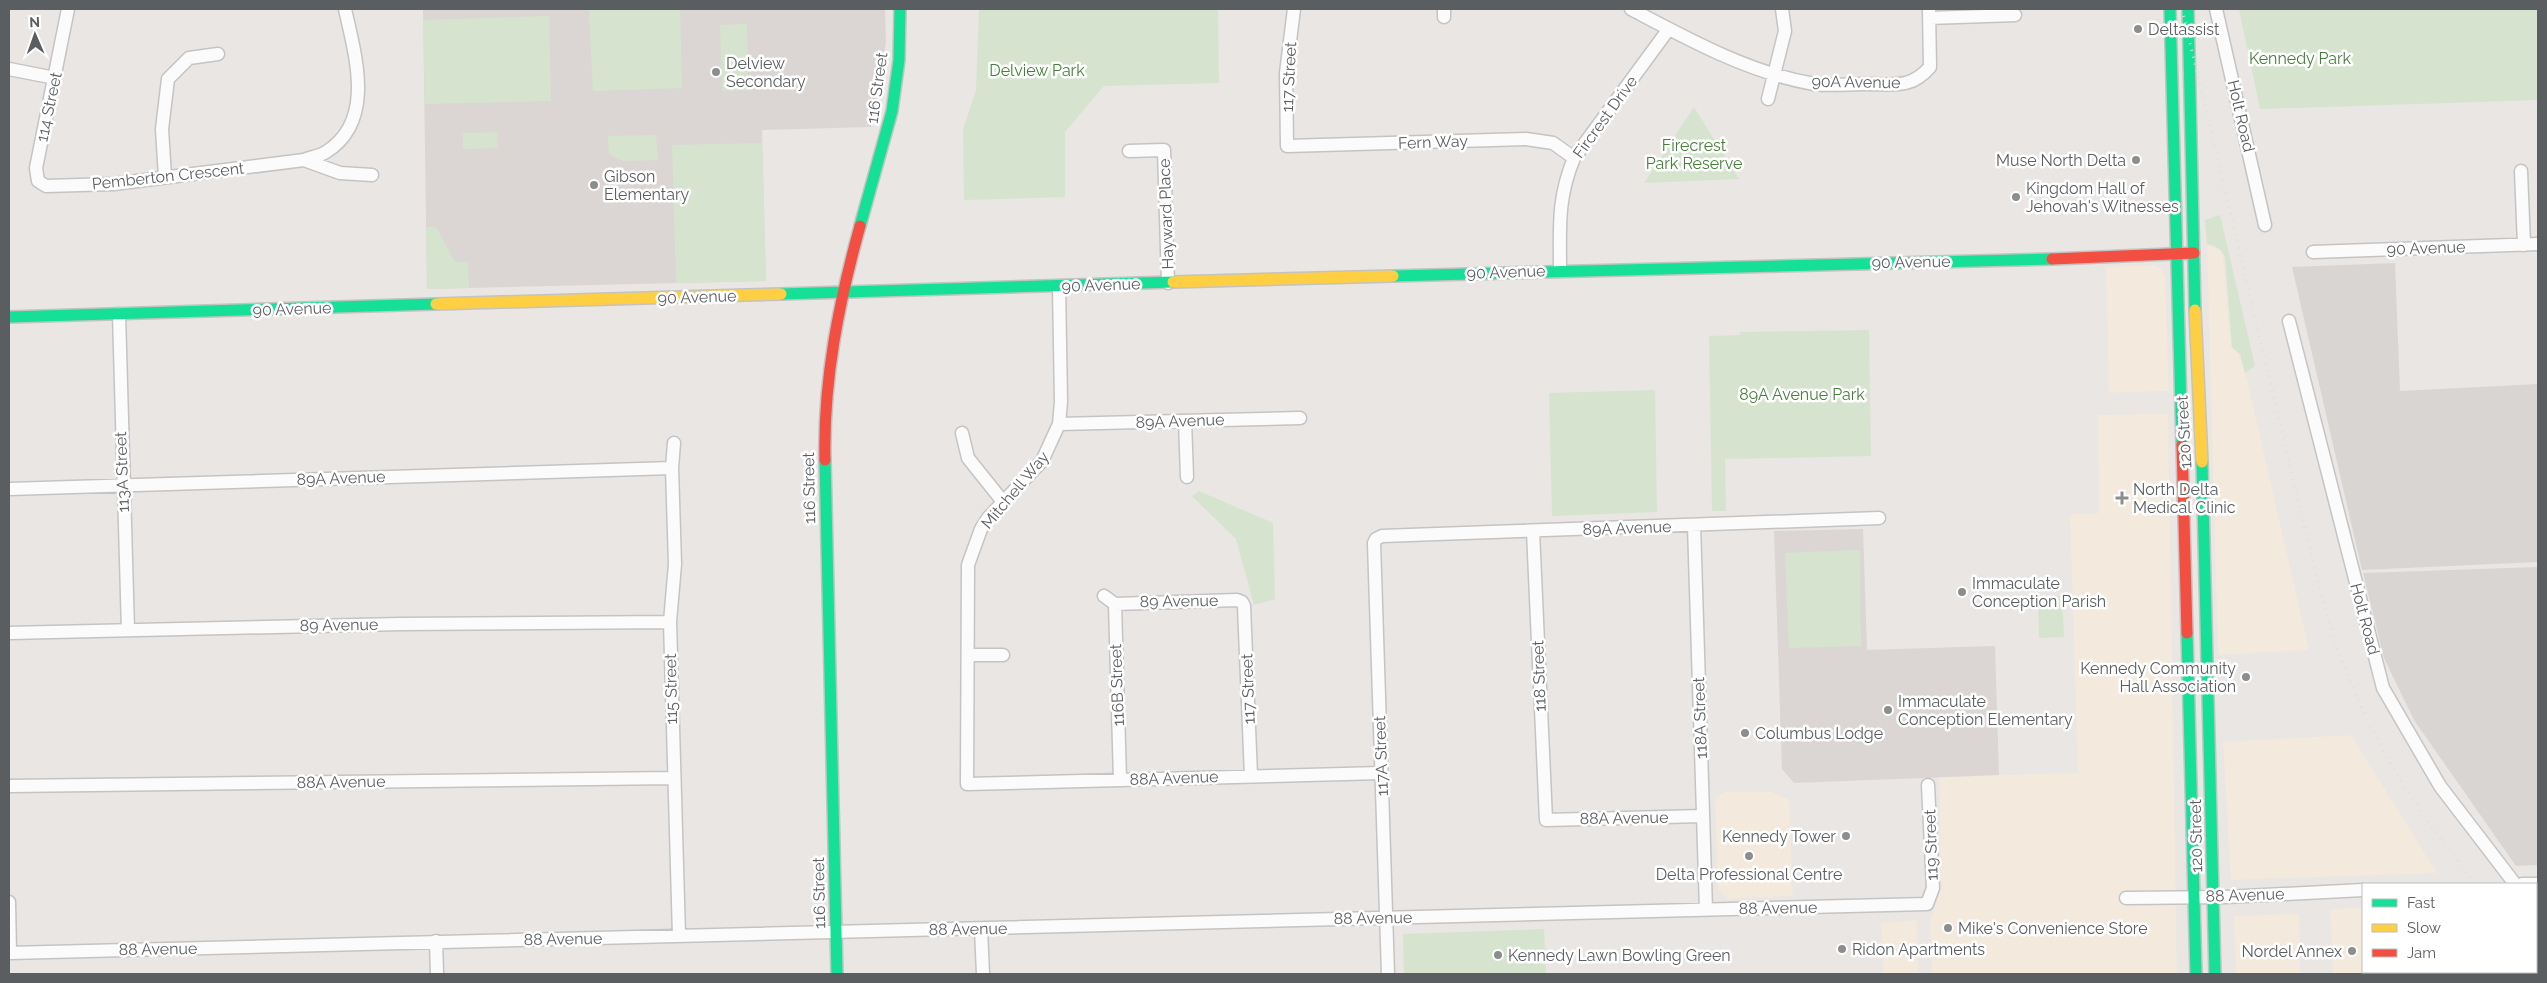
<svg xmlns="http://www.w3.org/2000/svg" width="2547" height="983" font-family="Raleway,sans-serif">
<rect width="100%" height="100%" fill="#e9e6e3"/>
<!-- commercial -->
<path fill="#f3e9dc" d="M2207,245L2221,250L2223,256L2231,347L2239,354L2247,380L2309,650L2218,655Z
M2153,265L2161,269L2165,276L2169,391L2109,393L2106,267Z
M2168,414L2177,974H1932L1930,922L1941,887L1939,777L2078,773L2070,514L2099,513L2098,415Z
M2351,735L2437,873L2231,880L2223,742Z
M1724,792H1771L1789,799L1793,896L1727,899L1718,889L1715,799Z
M2363,907V972H2400V974H2333L2330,910Z
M2299,914L2300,974H2236L2234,916Z
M1917,920L1918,974H1883L1881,923Z
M2536,966L2538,974H2404V972H2536Z"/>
<!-- industrial -->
<path fill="#d9d5d3" d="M2395,263L2400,391L2538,384V562L2362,570L2292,267Z
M2538,567V865L2516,866L2414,720L2384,658L2363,573Z"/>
<!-- education -->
<path fill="#dbd6d3" d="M423,9H885L886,42L871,127L762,130L766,281L427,289Z
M1863,529L1867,650L1995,646L1999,775L1794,783L1782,769L1774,531Z"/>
<!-- green -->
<path fill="#d6e4cf" d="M589,9H680L682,88L593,91Z
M979,9H1218L1219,83L1104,86L1065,132V197L964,200L963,129L976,90Z
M2239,9H2538V100L2260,109Z
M549,16L551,101L425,104L423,20Z
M747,24L748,90L722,91L720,25Z
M1694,107L1739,179L1644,183Z
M497,132L498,148L463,149V133Z
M656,135L658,160L623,161L609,154L608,136Z
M762,143L766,281L676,283L672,145Z
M2220,215L2255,366L2245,373L2240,354L2232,347L2225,257C2221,248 2216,246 2207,244L2205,220Z
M426,227H436L455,262H468L469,288L427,289Z
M1869,330L1871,456L1725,459L1726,511H1712L1709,336L1740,335V332Z
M1655,390L1657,512L1552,516L1549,393Z
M1199,491L1273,523L1275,599L1254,605L1236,539L1192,496Z
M1860,550L1861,646L1789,648L1785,553Z
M2062,596L2064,637L2039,638L2038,597Z
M1544,929L1546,974H1404L1403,934Z"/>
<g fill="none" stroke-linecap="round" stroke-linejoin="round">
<!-- street casing -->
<g stroke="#c5c4c4" stroke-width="15">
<path id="street" d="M68,9L36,168L38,181L46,186L114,184L304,160C311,157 320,156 326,152C376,121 355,55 345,9
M1294,9L1286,73L1287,146L1526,139L1553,143L1574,158
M1444,9V17
M1631,9C1688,39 1749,73 1814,84C1831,86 1850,84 1867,84C1894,84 1911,89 1930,67L1929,9
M2216,9L2265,225
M1929,18L2015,15
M9,69L55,78
M1768,99L1785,31L1782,9
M1129,151L1164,150L1168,283
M304,160L340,173L372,175
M2521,171L2524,245
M165,177L162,129L168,79L189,58L218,54
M2313,252L2538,244
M1560,271C1560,228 1557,199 1574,158L1668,30
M1059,286L1061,402L1059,424L1042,461L988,518L981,529L968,565L967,784L1381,773
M119,314L128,630
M2289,321L2383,688L2440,786L2515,884
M1185,421L1187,477
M1059,424L1300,418
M962,433L968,458L1004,503
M674,443L672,468L675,564L670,622L679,936
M9,489L672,468
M1694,525L1706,910
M1533,531L1546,820L1703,816
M1104,596L1115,604L1120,780
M1115,604L1237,600L1242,602L1244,606L1251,776
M9,633L401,624L670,622
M968,655H1003
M9,786L674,778
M2522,884H2538
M2126,898L2226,897L2363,890
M9,902L10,953
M981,929L983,974
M436,941L437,974
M9,953L1927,904L1933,888L1928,785
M1388,974L1374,543L1376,539L1382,536L1879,518"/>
</g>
<!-- fast casing -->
<g stroke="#c3c3c3" stroke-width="14">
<path id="fast" d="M2170,9L2182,445
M2188,9L2195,310
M860,226L892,111L899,60L900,9
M1393,276L2052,259
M781,294L1173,282
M9,317L436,304
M825,460L837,974
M2202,462L2215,974
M2187,633L2196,974"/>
</g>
<!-- slow casing -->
<g stroke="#c3c3c3" stroke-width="14">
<path id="slow" d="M1173,282L1393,276
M436,304L781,294
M2195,310L2202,462"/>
</g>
<!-- jam casing -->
<g stroke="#c3c3c3" stroke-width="14">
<path id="jam" d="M2052,259L2194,253
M2182,445L2187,633
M825,460C823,381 839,302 860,226"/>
</g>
<!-- street -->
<use href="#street" stroke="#fcfbfb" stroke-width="12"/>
<!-- fast -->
<use href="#fast" stroke="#16e098" stroke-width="11"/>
<!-- slow -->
<use href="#slow" stroke="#ffcf43" stroke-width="11"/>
<!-- jam -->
<use href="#jam" stroke="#f24e42" stroke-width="11"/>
<!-- rail -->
<path stroke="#e0e0e0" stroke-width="3" stroke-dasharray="1 6" stroke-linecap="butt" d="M2182,9L2317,579C2346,697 2398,791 2476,884
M2536,941L2538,944"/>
</g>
<!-- markers -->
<g fill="#8c8e8e" stroke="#fff" stroke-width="2">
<circle cx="2138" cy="29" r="5"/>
<circle cx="716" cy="72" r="5"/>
<circle cx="2136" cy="160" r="5"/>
<circle cx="594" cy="185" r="5"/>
<circle cx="2016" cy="197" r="5"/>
<path d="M2119.5 490.5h5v5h5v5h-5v5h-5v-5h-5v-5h5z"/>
<circle cx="1962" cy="592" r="5"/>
<circle cx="2246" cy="677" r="5"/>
<circle cx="1888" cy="710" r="5"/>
<circle cx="1745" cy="733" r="5"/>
<circle cx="1846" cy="836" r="5"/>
<circle cx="1749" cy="856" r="5"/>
<circle cx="1948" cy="928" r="5"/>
<circle cx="1842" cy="949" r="5"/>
<circle cx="2352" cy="951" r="5"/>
<circle cx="1498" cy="955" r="5"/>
</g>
<g text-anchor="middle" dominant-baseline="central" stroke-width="5" stroke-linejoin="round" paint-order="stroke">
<!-- poi labels -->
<g font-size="16" fill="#5a5e61" stroke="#fff" text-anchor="start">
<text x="2148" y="29">Deltassist</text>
<text x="726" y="63">Delview<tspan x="726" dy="18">Secondary</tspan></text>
<text x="2126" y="160" text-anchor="end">Muse North Delta</text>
<text x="604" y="176">Gibson<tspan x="604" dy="18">Elementary</tspan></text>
<text x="2026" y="188">Kingdom Hall of<tspan x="2026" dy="18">Jehovah's Witnesses</tspan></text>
<text x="2133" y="489">North Delta<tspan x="2133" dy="18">Medical Clinic</tspan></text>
<text x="1972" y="583">Immaculate<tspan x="1972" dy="18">Conception Parish</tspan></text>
<text x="2236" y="668" text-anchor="end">Kennedy Community<tspan x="2236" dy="18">Hall Association</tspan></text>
<text x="1898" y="701">Immaculate<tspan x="1898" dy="18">Conception Elementary</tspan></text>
<text x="1755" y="733">Columbus Lodge</text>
<text x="1836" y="836" text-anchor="end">Kennedy Tower</text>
<text x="1749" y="874" text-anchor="middle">Delta Professional Centre</text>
<text x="1958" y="928">Mike's Convenience Store</text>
<text x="1852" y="949">Ridon Apartments</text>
<text x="2342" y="951" text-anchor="end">Nordel Annex</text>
<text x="1508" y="955">Kennedy Lawn Bowling Green</text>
</g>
<!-- park labels -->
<g font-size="16" fill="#45803a" stroke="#fff">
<text x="2300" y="58">Kennedy Park</text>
<text x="1037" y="70">Delview Park</text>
<text x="1694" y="145">Firecrest<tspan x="1694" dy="18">Park Reserve</tspan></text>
<text x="1802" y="394">89A Avenue Park</text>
</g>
<!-- street labels -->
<g font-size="16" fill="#5a5e61" stroke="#fff">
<text transform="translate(1289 77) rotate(-87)">117 Street</text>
<text transform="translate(1856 82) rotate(1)">90A Avenue</text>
<text transform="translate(877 88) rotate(-82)">116 Street</text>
<text transform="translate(49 107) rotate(-78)">114 Street</text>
<text transform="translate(2241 116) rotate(77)">Holt Road</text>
<text transform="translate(1605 117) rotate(-54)">Fircrest Drive</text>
<text transform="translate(1433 142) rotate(-2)">Fern Way</text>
<text transform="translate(168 176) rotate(-6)">Pemberton Crescent</text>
<text transform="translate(1166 214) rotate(-92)">Hayward Place</text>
<text transform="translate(2426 248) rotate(-2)">90 Avenue</text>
<text transform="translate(1911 262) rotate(-1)">90 Avenue</text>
<text transform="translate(1506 272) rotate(-2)">90 Avenue</text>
<text transform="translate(1101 285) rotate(-2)">90 Avenue</text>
<text transform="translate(697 297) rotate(-2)">90 Avenue</text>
<text transform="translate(292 309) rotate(-2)">90 Avenue</text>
<text transform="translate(1180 421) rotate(-2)">89A Avenue</text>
<text transform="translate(2184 432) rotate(-93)">120 Street</text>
<text transform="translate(122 472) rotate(-92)">113A Street</text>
<text transform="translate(341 478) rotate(-2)">89A Avenue</text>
<text transform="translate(809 488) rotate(-91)">116 Street</text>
<text transform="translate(1015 490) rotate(-50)">Mitchell Way</text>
<text transform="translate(1627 528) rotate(-2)">89A Avenue</text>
<text transform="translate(1179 601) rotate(-1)">89 Avenue</text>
<text transform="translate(2365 619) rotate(75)">Holt Road</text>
<text transform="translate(339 625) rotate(-1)">89 Avenue</text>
<text transform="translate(1539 676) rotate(-92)">118 Street</text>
<text transform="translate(1117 685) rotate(-92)">116B Street</text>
<text transform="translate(671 689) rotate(-91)">115 Street</text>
<text transform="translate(1248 689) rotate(-92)">117 Street</text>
<text transform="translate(1700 718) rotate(-92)">118A Street</text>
<text transform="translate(1381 756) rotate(-92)">117A Street</text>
<text transform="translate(1174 778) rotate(-2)">88A Avenue</text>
<text transform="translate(341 782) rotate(-1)">88A Avenue</text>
<text transform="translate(1624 818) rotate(-1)">88A Avenue</text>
<text transform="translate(2196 836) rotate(-91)">120 Street</text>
<text transform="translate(1931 845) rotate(-92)">119 Street</text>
<text transform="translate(819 893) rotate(-91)">116 Street</text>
<text transform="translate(2245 895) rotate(-2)">88 Avenue</text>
<text transform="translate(1778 908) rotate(-1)">88 Avenue</text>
<text transform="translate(1373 918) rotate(-1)">88 Avenue</text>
<text transform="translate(968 929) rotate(-1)">88 Avenue</text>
<text transform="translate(563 939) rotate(-1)">88 Avenue</text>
<text transform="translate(158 949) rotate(-1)">88 Avenue</text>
</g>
</g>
<!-- border -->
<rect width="2547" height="983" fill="none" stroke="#5a5e61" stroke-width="20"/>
<!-- legend -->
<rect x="2362" y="883" width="175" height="90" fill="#ffffff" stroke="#bdbfc0"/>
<rect x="2372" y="899" width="25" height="8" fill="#16e098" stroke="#bdbfc0"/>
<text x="2407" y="908" font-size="15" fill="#5a5e61">Fast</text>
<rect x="2372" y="924" width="25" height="8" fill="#ffcf43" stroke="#bdbfc0"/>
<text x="2407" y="933" font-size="15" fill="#5a5e61">Slow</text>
<rect x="2372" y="949" width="25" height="8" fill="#f24e42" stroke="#bdbfc0"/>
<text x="2407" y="958" font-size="15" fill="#5a5e61">Jam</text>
<!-- north arrow -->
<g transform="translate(35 35) rotate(358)" stroke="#ffffff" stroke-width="4" paint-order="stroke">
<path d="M0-4L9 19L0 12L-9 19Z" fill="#5a5e61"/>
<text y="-8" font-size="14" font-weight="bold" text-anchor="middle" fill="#5a5e61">N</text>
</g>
</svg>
